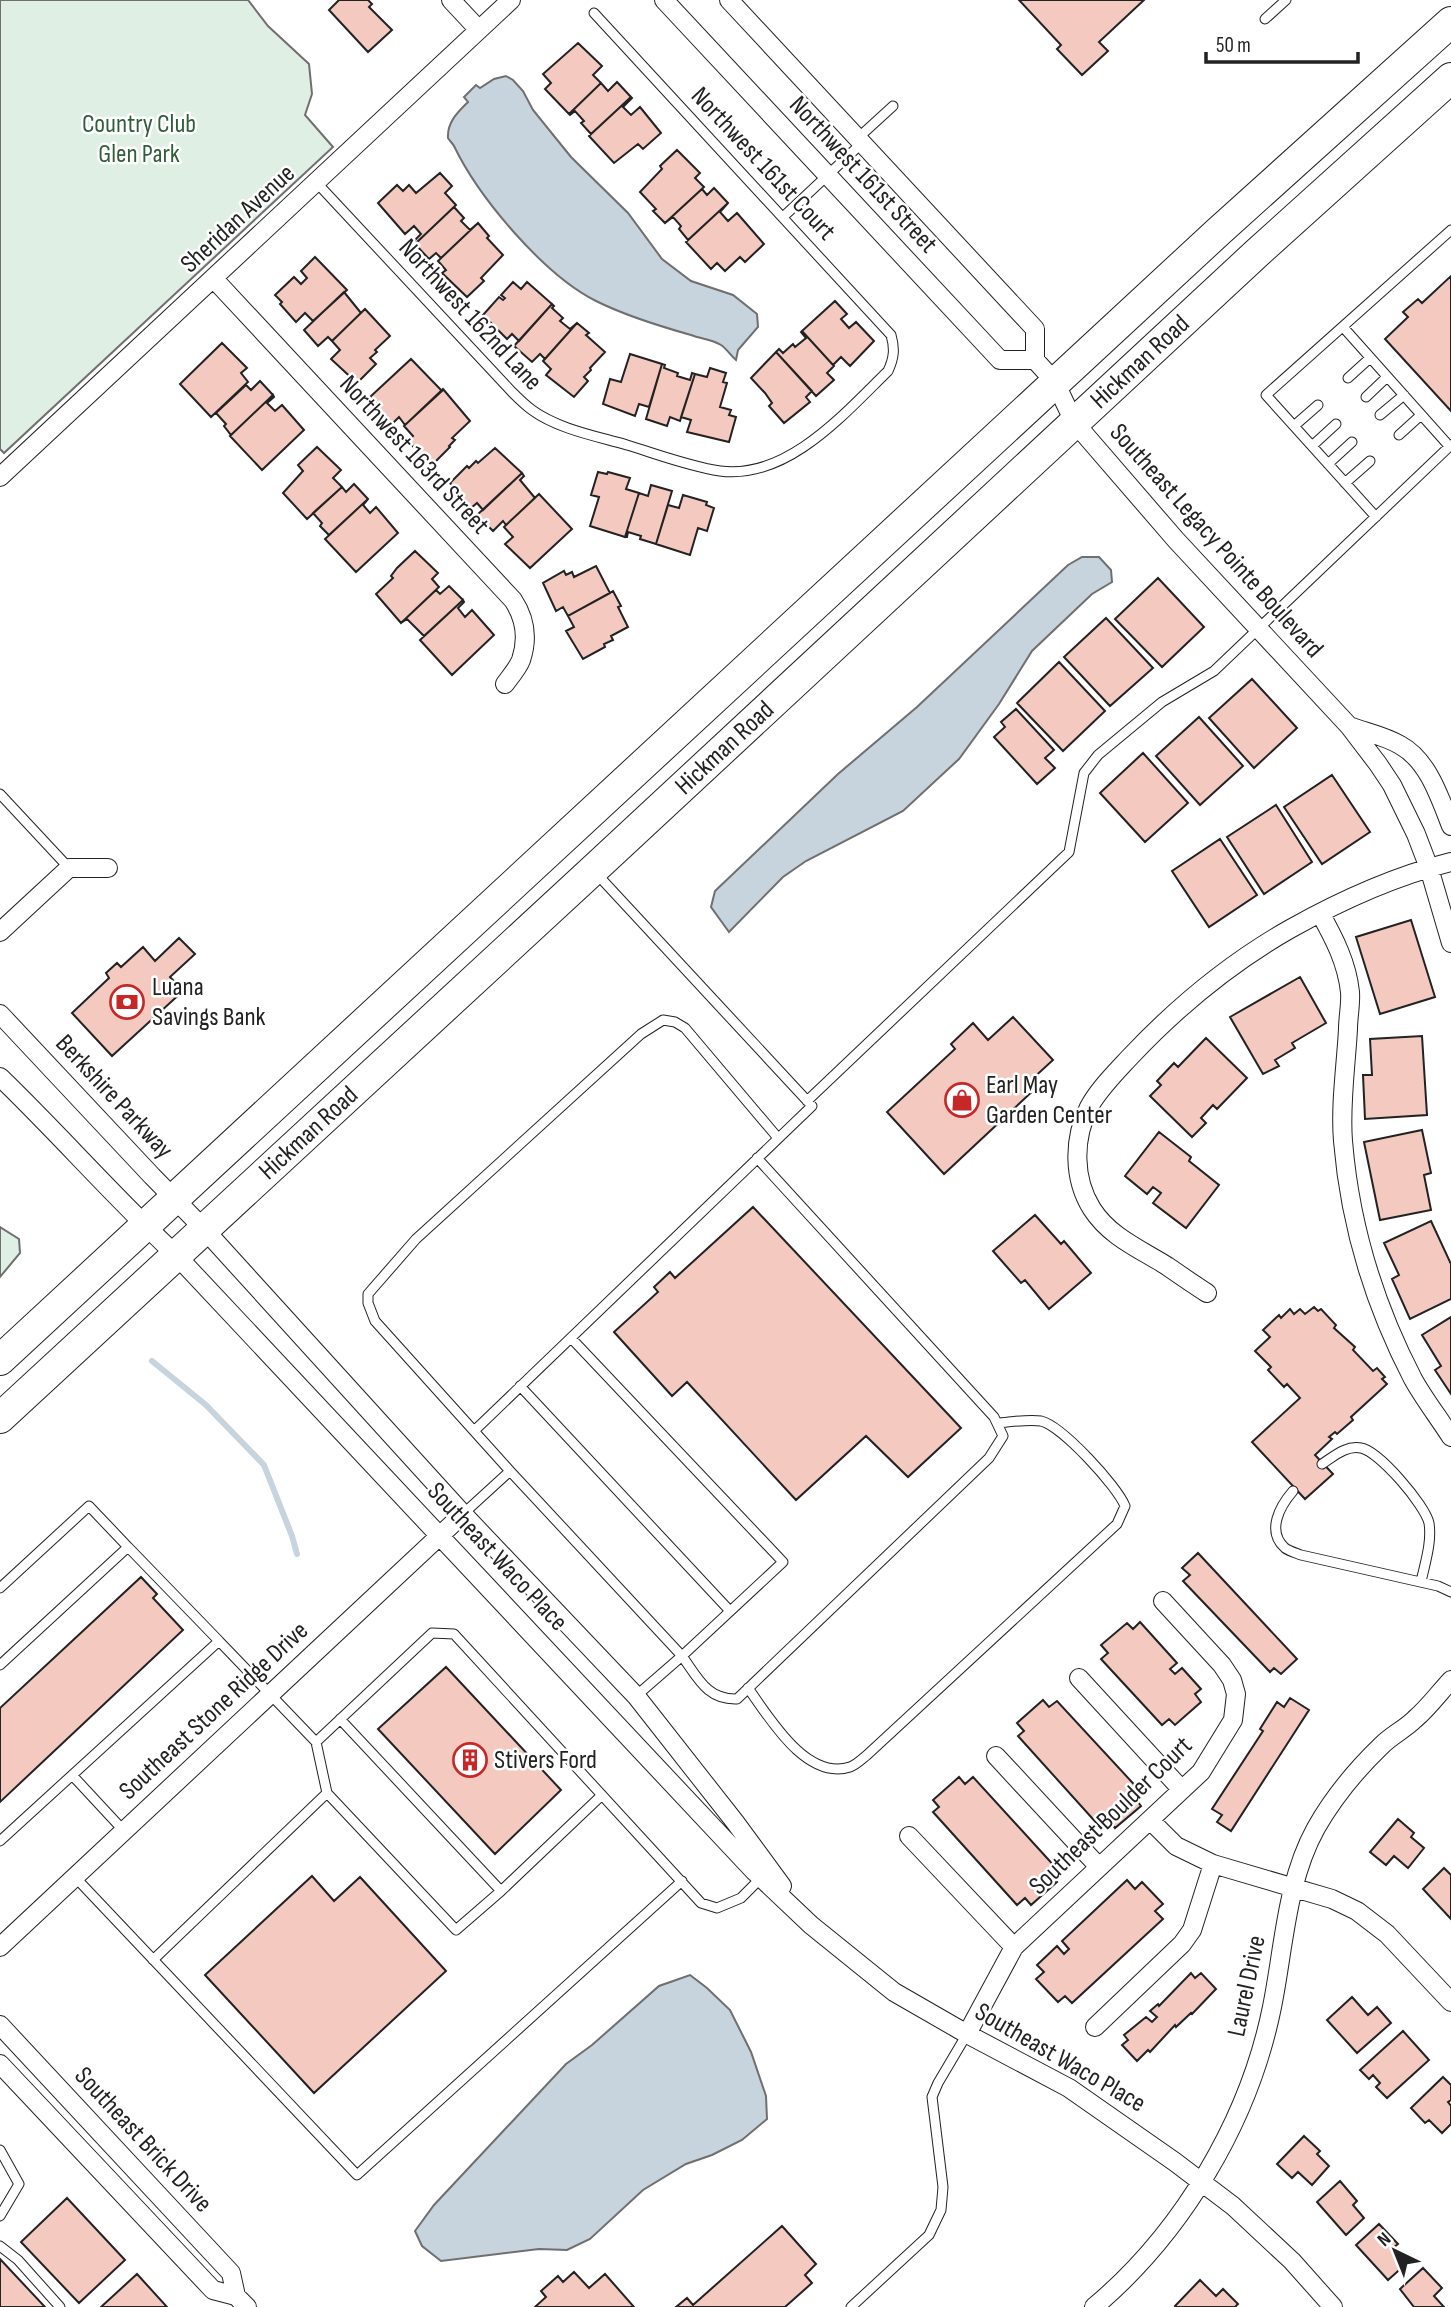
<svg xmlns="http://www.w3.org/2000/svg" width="1451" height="2307" font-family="'Sofia Sans Condensed',sans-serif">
<rect width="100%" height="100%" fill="#fff"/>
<!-- green -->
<path fill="#e0efe3" stroke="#6f6f6f" stroke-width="2" d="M0,0H248L268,26L309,64L312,94L305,115L333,147L4,453L0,449Z
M0,1227L19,1239L20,1253L0,1277Z"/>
<!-- water -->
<path fill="#c7d3dd" stroke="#6f6f6f" stroke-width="2" d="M506,76L513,80L523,91L533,110L571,157L628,213L662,259L691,281L733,295L757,314L758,327L738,350L736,360C730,355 727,349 721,345C711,339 701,339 691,335C659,326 626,316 596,301C544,275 479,198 454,146C453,144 449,140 448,138C447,122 458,112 468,102L464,97L476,85L480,88L494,79Z
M1082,557H1099L1111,570L1112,582L1092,594L1032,651L999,704L959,759L903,811L806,861L783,877L729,932L711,907L715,891L838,774L917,707L1068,565Z
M690,1975L707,1988L730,2010L751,2052L766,2096L767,2119L742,2140L712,2155L686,2164L643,2190L590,2239L567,2250L539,2249L441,2261L422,2246L415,2231L434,2205L566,2064L592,2045L659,1986Z"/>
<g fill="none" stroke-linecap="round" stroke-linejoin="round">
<!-- stream -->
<path stroke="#c7d3dd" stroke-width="6" d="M152,1361L206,1405L264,1465L292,1536L297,1554"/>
</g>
<!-- building -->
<path fill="#f3c9c0" stroke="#222" stroke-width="2" d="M339,0H368L372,4L369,7L392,30L368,52L329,10Z
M1019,0H1144L1099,42L1108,51L1082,75L1057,49L1061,45Z
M578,43L602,66L593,75L601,83L569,114L545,89L551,83L543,74Z
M617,82L631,97L591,134L581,123L584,121L575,111L570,115L569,114L601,83L608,91Z
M631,97L632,98L623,107L631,115L640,107L661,133L643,149L638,144L614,163L589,136Z
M677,150L700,173L695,178L704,187L665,223L653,211L656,209L640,192L662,169L660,166Z
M440,173L452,186L445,193L456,205L415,244L413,242L421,234L414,226L405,234L378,203L397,185L403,191L409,185L416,193Z
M714,188L728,203L688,240L679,229L681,226L673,217L665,223L702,189L707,195Z
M728,203L720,212L728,221L737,213L764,244L745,262L740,257L725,271L717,263L711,269L686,242Z
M454,207L464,218L461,221L470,230L478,223L441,258L436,253L429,259L415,244Z
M478,223L489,236L487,238L503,255L481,278L484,281L467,297L442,273L446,270L438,261Z
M315,257L347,290L313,321L305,313L296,322L280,304L282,302L275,295L294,277L301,284L307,278L301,271Z
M1451,276V411L1385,339L1408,317L1403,312L1418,299L1422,303Z
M513,282L521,289L527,282L552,304L519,341L512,334L507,339L483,315L499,297L503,300L505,298L501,295Z
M344,292L361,313L332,341L328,337L318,346L304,330Z
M835,301L847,314L841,319L849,328L856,322L874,341L850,366L841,357L833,365L802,331Z
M552,304L554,306L552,308L563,318L560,321L570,329L577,323L545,359L540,354L532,362L514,346Z
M365,309L390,336L375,350L377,352L370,358L376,364L357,383L331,359L340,350L332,341Z
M577,323L589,333L586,335L605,352L590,368L591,370L584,377L588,381L574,397L546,375L551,369L543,361Z
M802,331L834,366L827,373L834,380L816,396L776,352L779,349L783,353L793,344L795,347L806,338L801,332Z
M222,343L247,368L241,373L248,382L211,417L180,384Z
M776,352L812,391L806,397L810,402L784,423L769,406L772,403L765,393L751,378Z
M630,354L662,364L649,407L639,404L635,416L603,404L610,379L621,382Z
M411,359L442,391L405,425L399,417L392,424L375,406L377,404L370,397Z
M662,364L665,365L664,368L678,373L677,376L690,380L692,373L695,374L680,421L670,417L667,426L646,419Z
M710,368L726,373L723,382L727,383L720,407L731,410L729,415L736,417L729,442L687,432L691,420L681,417L695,374L707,377Z
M260,381L273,395L231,435L224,426L226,424L216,413L246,385L251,390Z
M443,389L470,421L452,438L455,440L449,446L450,447L433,464L426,457L424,458L408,441L413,436L404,426Z
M273,395L274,397L267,403L275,411L282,405L304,430L262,470L230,436Z
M317,447L341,470L333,478L342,487L307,519L283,493L303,471L298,465Z
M495,448L522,473L483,510L477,503L471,508L450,483L467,466L469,468L476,461L478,463Z
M598,472L607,474L608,472L630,478L626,489L639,493L625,537L590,526L599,497L591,495Z
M522,473L524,476L520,480L535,498L506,525L503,521L493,531L477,515Z
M354,484L368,499L329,535L320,526L322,523L313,513L342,487L346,492Z
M651,485L672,491L656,544L640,539L641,536L628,532L627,537H625L639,493L648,496Z
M539,494L572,529L530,568L505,544L513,537L504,527Z
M683,495L707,502L706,505L714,508L707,531L698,528L690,555L656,544L668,505L679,508Z
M368,499L363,505L370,513L376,507L398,533L356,572L325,539Z
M415,551L438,573L432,579L439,587L401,623L376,594L393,578L391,576L397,568Z
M596,566L610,593L568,616L563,607L556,611L543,583L564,571L566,575L572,572L574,577Z
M1158,578L1204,627L1162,667L1115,619Z
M449,586L463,600L424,636L407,619L401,623L436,590L440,594Z
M613,591L621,606L618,607L628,627L611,636L613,640L604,644L605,647L583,659L566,631L574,627L568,616Z
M463,600L464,602L458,608L465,617L472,610L494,635L452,675L420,640Z
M1106,618L1153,668L1110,706L1064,657Z
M1059,662L1105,711L1063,751L1017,703Z
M1252,679L1297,728L1254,768L1209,718Z
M1016,709L1054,750L1045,758L1055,768L1037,784L994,737L1005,727L1001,722Z
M1199,717L1243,766L1200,805L1156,756Z
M1143,753L1188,803L1145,842L1100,793Z
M1332,775L1370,832L1322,864L1284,807Z
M1276,805L1312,862L1264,894L1227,837Z
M1220,839L1257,895L1209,927L1172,871Z
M1411,920L1435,997L1380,1014L1356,937Z
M179,938L195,954L170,977L183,991L112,1056L72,1013L109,978L106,973L117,963L121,967L143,947L155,961Z
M1300,977L1326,1023L1292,1043L1295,1048L1275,1060L1279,1066L1263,1074L1230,1017Z
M1013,1017L1053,1060L1030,1081L1036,1088L944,1174L887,1112L955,1049L951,1044L973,1023L988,1040Z
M1422,1036L1427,1115L1365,1119L1363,1075H1372L1370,1039Z
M1206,1038L1247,1078L1217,1109L1213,1105L1201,1118L1206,1123L1192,1137L1150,1096L1161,1085L1157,1081L1174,1063L1178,1067Z
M1422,1130L1431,1173L1424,1175L1431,1210L1380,1220L1364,1142Z
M1159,1132L1191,1157L1189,1161L1219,1185L1186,1228L1153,1203L1161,1193L1153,1187L1147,1194L1125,1176Z
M753,1207L961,1428L908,1477L866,1436L796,1500L687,1382L672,1396L614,1332L658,1292L654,1287L670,1272L675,1278Z
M1035,1215L1061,1244L1064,1241L1091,1273L1049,1309L1025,1280L1021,1283L993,1251Z
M1431,1221L1451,1264V1299L1410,1319L1392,1279L1399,1275L1384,1243Z
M1314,1307L1318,1311L1321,1309L1336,1325L1334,1328L1355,1347L1353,1350L1373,1371L1377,1368L1385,1377L1382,1379L1387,1384L1351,1417L1353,1420L1337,1434L1335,1432L1329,1437L1332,1439L1315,1455L1333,1474L1305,1499L1252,1442L1300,1398L1287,1384L1284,1387L1268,1370L1271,1367L1255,1351L1270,1337L1263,1330L1279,1315L1281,1318L1290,1309L1294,1314L1300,1309L1305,1314Z
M1451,1317V1394L1435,1370L1441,1366L1422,1335Z
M1198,1553L1297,1659L1281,1674L1274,1668L1270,1672L1183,1581L1190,1575L1182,1568Z
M141,1577L157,1594L153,1598L183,1630L0,1802V1708Z
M1140,1622L1177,1663L1170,1669L1175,1674L1182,1668L1201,1689L1195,1694L1201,1702L1175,1725L1169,1719L1162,1725L1101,1659L1108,1653L1101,1645L1127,1623L1133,1629Z
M446,1667L561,1790L495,1854L378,1729Z
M1290,1698L1309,1710L1231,1831L1217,1822L1222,1815L1212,1809L1263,1731L1260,1729L1277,1702L1284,1707Z
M1043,1700L1049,1707L1057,1701L1142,1793L1135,1798L1141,1806L1115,1828L1109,1821L1101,1828L1018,1736L1024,1731L1017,1723Z
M959,1777L965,1784L973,1777L1057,1869L1050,1875L1057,1882L1031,1905L1025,1898L1017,1905L933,1812L939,1807L933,1800Z
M1398,1819L1414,1833L1411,1837L1424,1848L1408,1868L1394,1856L1386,1865L1370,1852Z
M1444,1868L1451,1875V1919L1423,1889Z
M312,1876L334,1901L360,1877L446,1971L314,2093L205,1975Z
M1127,1880L1135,1889L1142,1882L1163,1904L1155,1911L1163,1919L1072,2003L1065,1996L1058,2002L1036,1979L1044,1972L1037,1965L1057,1946L1064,1954L1069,1949L1062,1941Z
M1191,1973L1195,1978L1201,1973L1216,1989L1192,2014L1191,2013L1176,2027L1175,2025L1150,2052L1148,2050L1137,2061L1122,2045L1128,2040L1124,2035L1146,2017L1152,2022L1157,2017L1150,2011L1158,2004L1159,2006Z
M1352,1997L1368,2015L1377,2007L1391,2023L1357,2053L1327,2020Z
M1403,2031L1429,2060L1387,2098L1376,2087L1380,2083L1373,2075L1369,2079L1360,2070Z
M1443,2077L1451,2085V2100L1448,2102L1451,2106V2124L1442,2133L1429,2120L1425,2123L1411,2108Z
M1304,2136L1320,2151L1317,2154L1329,2166L1312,2185L1298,2172L1292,2178L1277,2164Z
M1340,2181L1357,2201L1353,2205L1364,2218L1346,2235L1317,2202Z
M67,2198L125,2260L79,2303L21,2242Z
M1379,2224L1398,2244L1393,2248L1406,2264L1388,2280L1356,2245Z
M782,2226L816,2264L805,2275L812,2283L785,2307H676L687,2298L693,2305Z
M0,2259L45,2307H0Z
M1423,2268L1442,2288L1434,2296L1444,2307H1414L1400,2289Z
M574,2272L589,2288L605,2274L634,2307H535L546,2297L541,2291L558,2276L563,2282Z
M137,2274L167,2307H101Z
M1200,2280L1216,2296L1223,2289L1238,2304L1235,2307H1176L1175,2306Z"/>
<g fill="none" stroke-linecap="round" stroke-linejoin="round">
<!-- service casing -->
<g stroke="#222" stroke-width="11">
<path id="service" d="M1265,19L1286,0
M858,138L893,106
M316,182L512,392C518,398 525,405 532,410C558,429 596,436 627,445C657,454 688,466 720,471C787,480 844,414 888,371C894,358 895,349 891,335L594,13
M783,217L862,143
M1343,327L1450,447
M1348,378L1370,358
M1366,397L1387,377
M1380,415L1404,395
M1294,426L1318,405
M1399,435L1421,415
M1312,446L1336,424
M1328,464L1352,442
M1345,483L1370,461
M1376,517L1266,395L1451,230
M0,794L69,868
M807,1101L1069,852L1084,773L1098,755L1162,702L1214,671L1451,445
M571,1338L783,1562L682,1656C698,1678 707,1700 737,1699L989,1458L1003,1436L994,1417L757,1158
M520,1386L730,1611
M474,1431L375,1321L368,1303V1294L416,1239L641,1034L663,1020L675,1022L685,1028L778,1138
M1322,1464C1333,1457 1346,1445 1361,1448C1379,1451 1425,1505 1429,1523C1432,1542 1425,1563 1421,1582
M510,1471L474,1431L812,1106L595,872
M1293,1491C1280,1506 1266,1531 1285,1548C1289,1551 1296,1553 1301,1555L1438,1586L1451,1592
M463,1514L510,1471L682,1656L636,1696
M128,1547L219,1641
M0,1588L89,1506L128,1547L0,1665
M748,1688C769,1717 806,1781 850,1767C856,1765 862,1759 867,1755L1117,1524L1125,1506C1117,1486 1062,1426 1041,1421C1028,1419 1011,1422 997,1423
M340,1719L501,1891
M72,1775L124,1831
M327,1793L456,1930L501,1891L602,1795
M0,1841L219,1641L316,1742L432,1633L454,1634L701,1903L717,1908L741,1898L761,1878
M75,1877L357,2175L682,1881
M153,1960L327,1793L316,1742
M0,2150L19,2184L0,2216
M0,2246L18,2260L60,2307
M851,2307L929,2235L941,2210L943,2187L932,2097L938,2083L967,2034"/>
</g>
<!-- minor casing -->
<g stroke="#222" stroke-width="20">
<path id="minor" d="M451,0L479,30
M664,0L1000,360H1035
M729,0L1035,329V360L1055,382L1074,422L1176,540L1349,726L1378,764L1392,785L1416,834L1429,868L1451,943
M213,278L513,600C525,618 528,639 521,660C518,668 510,677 505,684
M0,477L511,0
M1349,726C1365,732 1385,736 1400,745C1428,760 1440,798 1451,826
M1320,913C1334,938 1347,963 1350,992C1351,1004 1348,1017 1348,1029C1346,1066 1340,1105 1343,1141C1350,1226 1374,1304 1413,1379C1424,1399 1439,1418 1451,1437
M0,932L69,868H108
M0,1014L152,1176L204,1229L463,1514L636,1696L735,1822L782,1886
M0,1077C60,1135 115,1198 176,1255L754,1871L811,1925L894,1992L967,2034L1069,2088L1175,2162L1233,2206L1292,2261L1333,2307
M1207,1293C1193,1284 1180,1275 1167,1266C1140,1249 1110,1237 1092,1209C1073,1179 1073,1139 1089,1107C1099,1089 1115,1073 1129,1058C1176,1008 1230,963 1290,929C1340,901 1395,876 1451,862
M1079,1678L1182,1790
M996,1756L1099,1867
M1150,1820L1176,1846L1213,1864L1332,1899L1357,1911L1387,1934L1451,2002
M909,1836L1014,1947
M0,1947L463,1514
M0,2025L231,2273L236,2296
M1095,2027L1182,1944L1192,1930L1213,1864
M967,2034L1014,1947L1201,1772L1233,1720L1236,1694L1232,1680L1222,1665L1163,1601
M0,2064L213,2290L236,2296L247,2307
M1094,2307C1182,2233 1249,2121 1272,2007C1284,1948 1286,1882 1316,1828C1333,1798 1357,1769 1382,1745C1392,1735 1405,1729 1415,1719C1428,1708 1439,1693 1451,1680"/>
</g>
<!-- trunk casing -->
<g stroke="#222" stroke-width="32">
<g id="trunk">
<path d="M0,1360L1218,232L1451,22"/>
<path id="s1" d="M0,1418L593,870L1257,253L1451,78"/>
</g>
</g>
<!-- service -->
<use href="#service" stroke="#fff" stroke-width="9"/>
<!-- minor -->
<use href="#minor" stroke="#fff" stroke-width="18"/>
<!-- trunk -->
<use href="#trunk" stroke="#fff" stroke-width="30"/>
</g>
<!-- icons -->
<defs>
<g id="bank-ring" transform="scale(1.75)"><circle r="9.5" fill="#fff" stroke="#c62828" stroke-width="1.5"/><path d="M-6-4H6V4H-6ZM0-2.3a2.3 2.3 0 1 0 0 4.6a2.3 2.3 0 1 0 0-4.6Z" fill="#c62828"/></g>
<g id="shop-ring" transform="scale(1.75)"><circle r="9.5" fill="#fff" stroke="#c62828" stroke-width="1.5"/><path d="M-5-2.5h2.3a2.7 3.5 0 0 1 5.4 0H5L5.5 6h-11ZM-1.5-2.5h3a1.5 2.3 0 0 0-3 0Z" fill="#c62828"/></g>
<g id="building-ring" transform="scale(1.75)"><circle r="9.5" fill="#fff" stroke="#c62828" stroke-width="1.5"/><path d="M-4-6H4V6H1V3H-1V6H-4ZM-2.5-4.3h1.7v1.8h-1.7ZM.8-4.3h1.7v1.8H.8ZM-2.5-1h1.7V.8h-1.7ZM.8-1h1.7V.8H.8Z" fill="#c62828"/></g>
</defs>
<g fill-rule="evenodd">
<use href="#bank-ring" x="127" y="1002"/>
<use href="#shop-ring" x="962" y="1100"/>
<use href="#building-ring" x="470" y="1760"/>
</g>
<g text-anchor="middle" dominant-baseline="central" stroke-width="5" stroke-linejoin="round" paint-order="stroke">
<!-- park labels -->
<g font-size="26" fill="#2f5e38" stroke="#fff">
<text x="139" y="124">Country Club<tspan x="139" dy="30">Glen Park</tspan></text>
</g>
<!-- street labels -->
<g font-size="26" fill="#222" stroke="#fff">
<text transform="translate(763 164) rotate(47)">Northwest 161st Court</text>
<text transform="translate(863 175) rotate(47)">Northwest 161st Street</text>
<text transform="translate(238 219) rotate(-43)">Sheridan Avenue</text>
<text transform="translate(470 315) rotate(47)">Northwest 162nd Lane</text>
<text stroke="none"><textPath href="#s1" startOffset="1554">Hickman Road</textPath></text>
<text transform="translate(414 455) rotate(47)">Northwest 163rd Street</text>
<text transform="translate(1216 541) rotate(48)">Southeast Legacy Pointe Boulevard</text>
<text stroke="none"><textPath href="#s1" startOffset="987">Hickman Road</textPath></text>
<text transform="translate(114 1097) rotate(47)">Berkshire Parkway</text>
<text stroke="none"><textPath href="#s1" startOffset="420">Hickman Road</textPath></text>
<text transform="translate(497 1557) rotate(47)">Southeast Waco Place</text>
<text transform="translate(214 1711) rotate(-43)">Southeast Stone Ridge Drive</text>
<text transform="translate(1111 1816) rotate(-44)">Southeast Boulder Court</text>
<text transform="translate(1247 1986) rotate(-78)">Laurel Drive</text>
<text transform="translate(1060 2058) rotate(30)">Southeast Waco Place</text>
<text transform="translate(143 2140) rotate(47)">Southeast Brick Drive</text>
</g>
<!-- poi labels -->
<g font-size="26" fill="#222" stroke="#fff" text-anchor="start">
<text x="152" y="987">Luana<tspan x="152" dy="30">Savings Bank</tspan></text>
<text x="986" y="1085">Earl May<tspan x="986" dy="30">Garden Center</tspan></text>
<text x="494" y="1760">Stivers Ford</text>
</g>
</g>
<!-- north arrow -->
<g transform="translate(1395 2251) rotate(317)" stroke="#ffffff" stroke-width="5" paint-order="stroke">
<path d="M0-5L12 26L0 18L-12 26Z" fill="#222222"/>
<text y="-10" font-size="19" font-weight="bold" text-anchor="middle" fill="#222222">N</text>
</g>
<!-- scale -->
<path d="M1206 52v10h152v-10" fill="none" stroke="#222222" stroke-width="3.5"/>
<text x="1216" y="52" font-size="21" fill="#222222" stroke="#ffffff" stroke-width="5" paint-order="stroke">50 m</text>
</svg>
